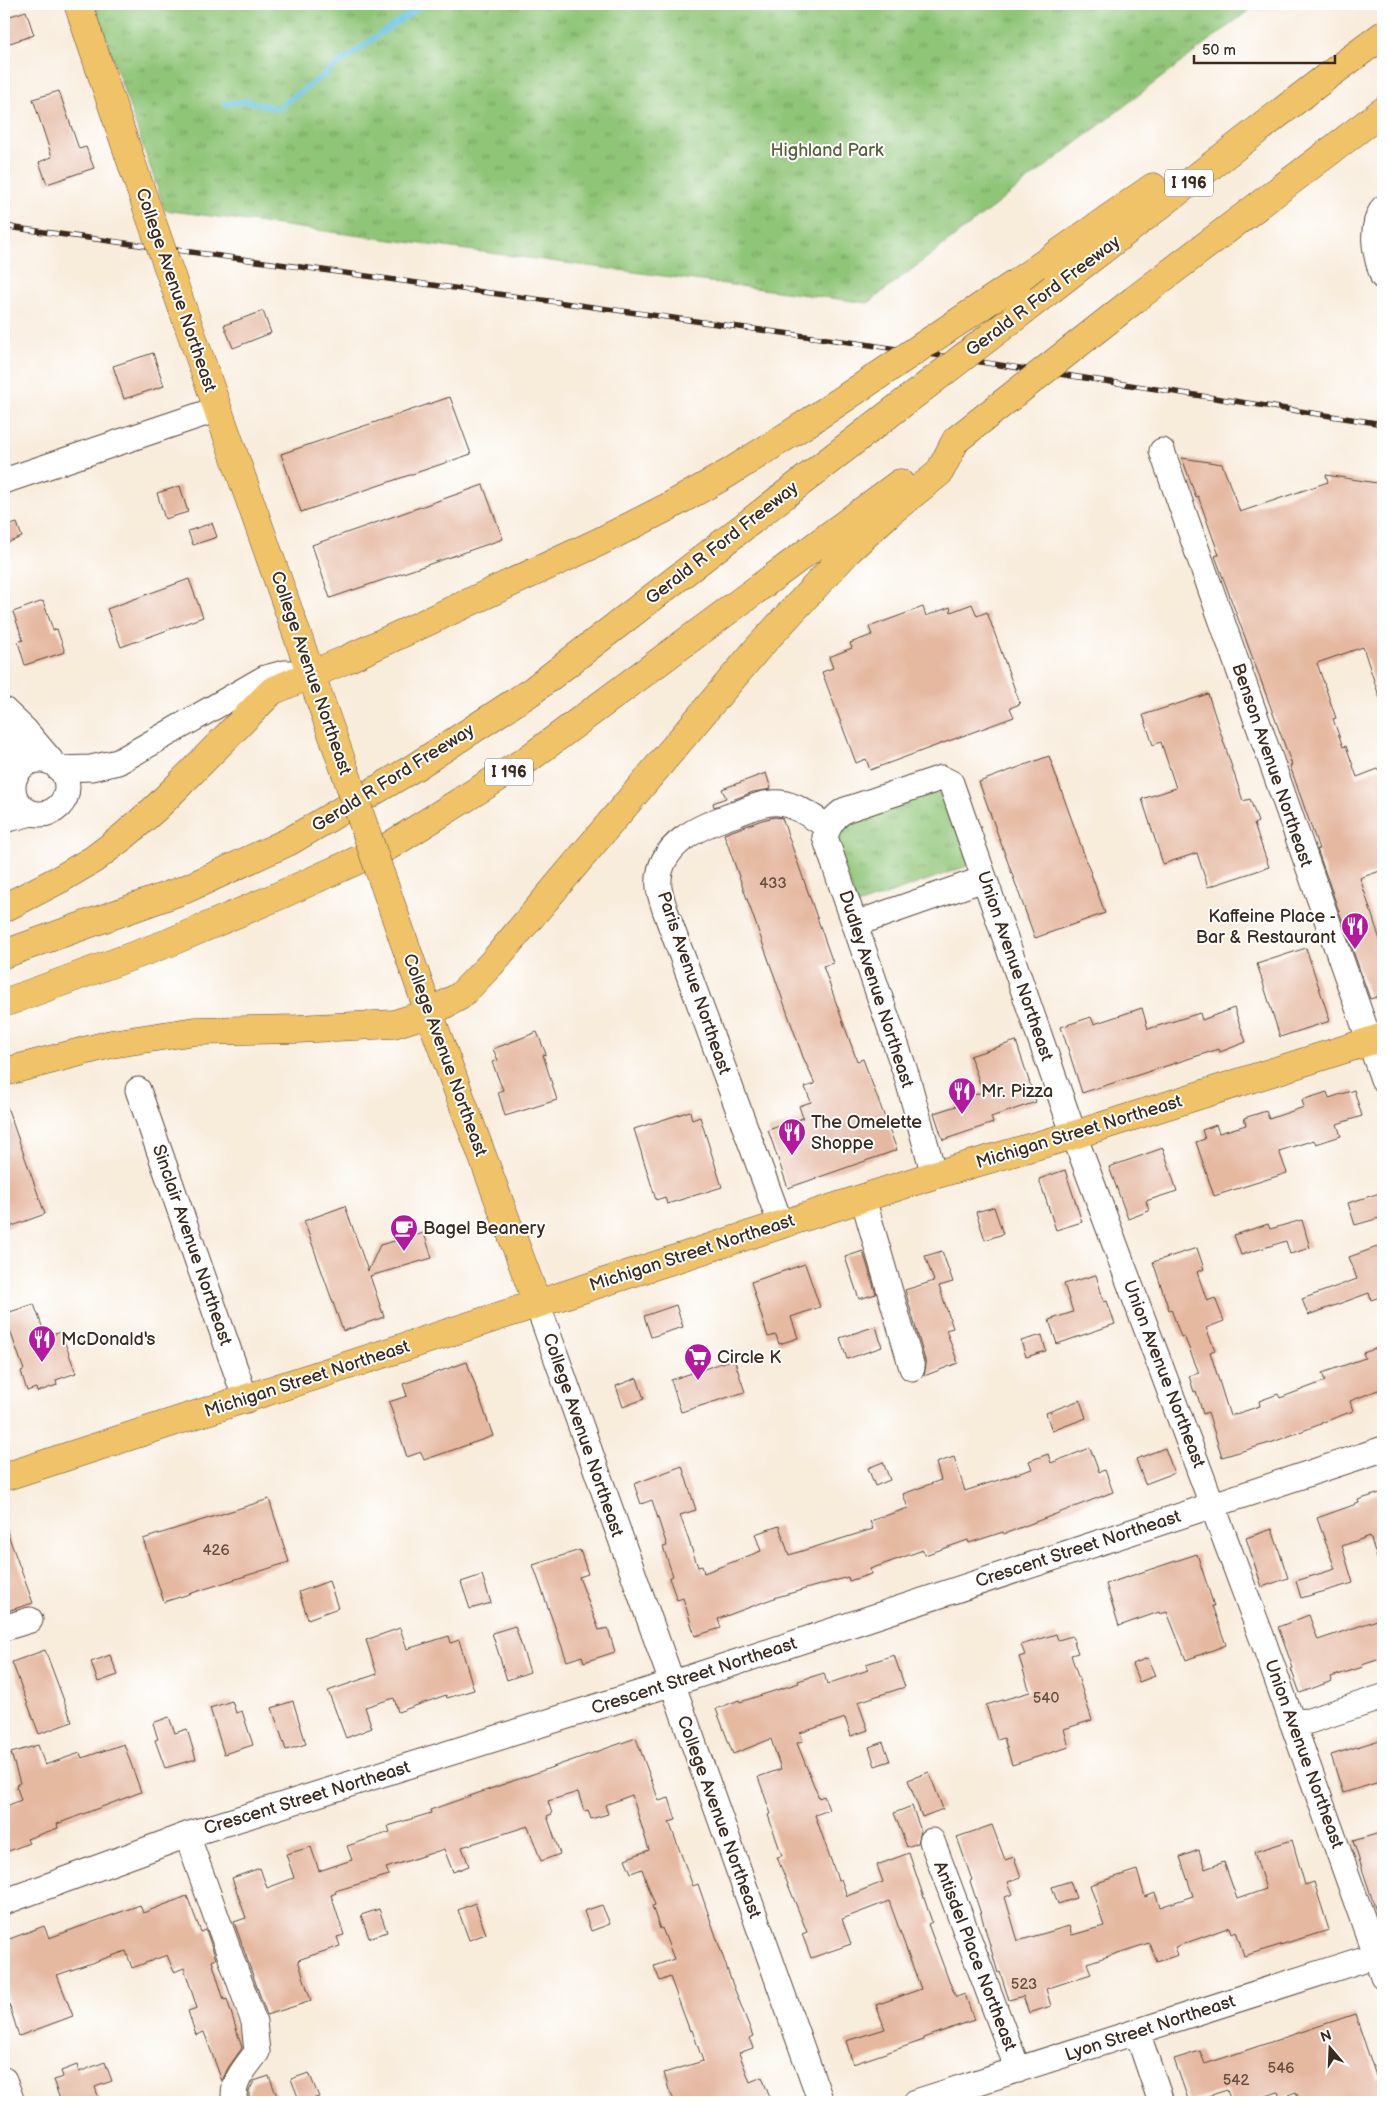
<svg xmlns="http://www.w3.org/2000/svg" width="1387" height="2106" font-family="'Balsamiq Sans',sans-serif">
<defs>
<pattern id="grass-tufts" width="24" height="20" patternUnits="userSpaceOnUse" patternTransform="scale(1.25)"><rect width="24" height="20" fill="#8fc577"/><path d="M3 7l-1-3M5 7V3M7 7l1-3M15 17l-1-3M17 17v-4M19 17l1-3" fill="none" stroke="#76a061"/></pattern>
</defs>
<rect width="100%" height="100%" fill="#fff"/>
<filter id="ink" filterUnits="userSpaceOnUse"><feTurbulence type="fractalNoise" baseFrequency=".02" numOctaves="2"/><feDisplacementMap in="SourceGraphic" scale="10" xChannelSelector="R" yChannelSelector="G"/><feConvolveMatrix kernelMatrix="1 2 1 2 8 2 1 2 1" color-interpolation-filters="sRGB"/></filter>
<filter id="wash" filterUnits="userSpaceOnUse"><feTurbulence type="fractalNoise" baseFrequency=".0096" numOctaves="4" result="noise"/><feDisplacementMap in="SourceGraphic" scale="20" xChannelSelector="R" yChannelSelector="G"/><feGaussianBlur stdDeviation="1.12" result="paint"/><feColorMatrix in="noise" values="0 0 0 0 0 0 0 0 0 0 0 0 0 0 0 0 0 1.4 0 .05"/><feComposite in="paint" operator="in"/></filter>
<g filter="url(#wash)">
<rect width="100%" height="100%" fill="#f8ecdb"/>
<!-- grass -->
<path fill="url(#grass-tufts)" stroke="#65784a" d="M94,4H1257L868,303L165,210Z
M943,787L970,865L857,905L835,840L849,820Z"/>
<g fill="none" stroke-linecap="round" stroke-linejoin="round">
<!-- stream -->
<path stroke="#69c3e6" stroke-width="5.5" d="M224,104L248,101L277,109L381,33L424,4"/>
</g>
<g id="blocks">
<!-- building -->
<path fill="#e5b8a0" d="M26,11L34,35L4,45V18Z
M59,91L79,149L86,147L94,168L47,184L39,162L52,157L33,99Z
M263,311L271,333L233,348L224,325Z
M153,353L164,386L124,399L113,366Z
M450,397L471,454L301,512L281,454Z
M1182,458L1222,464L1240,512L1328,482L1326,475L1383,484V698L1380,699L1363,647L1317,663L1336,718L1333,719L1343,747L1346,746L1357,777L1383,767V870L1360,878L1383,949V995L1370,999L1317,849H1319L1290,766L1292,765L1215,556L1219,555L1198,496L1196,497Z
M483,485L503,539L330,598L312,545Z
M180,486L188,512L165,519L157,493Z
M17,523L22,537L4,544V527Z
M212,523L217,537L193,545L188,531Z
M189,579L203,617L121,647L107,609Z
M43,601L53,630L57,629L65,652L25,665L18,642L23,640L13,612Z
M972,604L977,616L987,612L1020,704L1010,708L1014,717L870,770L866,759L856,763L822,672L833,668L829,657L852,648L850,643L872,635L869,627L923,607L926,616L950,607L951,612Z
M1208,694L1243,801L1250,799L1258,822L1254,824L1269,867L1208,887L1197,853L1163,864L1142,799L1176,788L1161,742L1153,745L1143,715Z
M1049,756L1105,913L1035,938L979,782Z
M766,773L771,789L753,792L714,807L713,803L726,798L722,789Z
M775,817L782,818L833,963L823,966L857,1061L863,1059L897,1150L788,1188L768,1130L803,1118L799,1106L811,1102L805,1087L815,1084L803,1057L724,834L762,820Z
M1306,948L1330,1021L1280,1037L1257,964Z
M1142,1008L1148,1029L1200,1013L1202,1020L1234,1008L1246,1042L1220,1052L1219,1049L1082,1093L1061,1027L1091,1017L1094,1024Z
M537,1032L546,1054L543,1055L557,1100L505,1116L498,1092L503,1090L492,1062L498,1060L493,1049Z
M1016,1041L1036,1102L991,1117L993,1123L943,1140L934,1113L956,1106L954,1102L983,1092L970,1056Z
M1354,1090L1362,1116L1337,1124L1341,1136L1316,1144L1314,1140L1279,1151L1287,1173L1214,1196L1196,1142L1205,1139L1202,1130L1216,1125L1219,1133L1246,1125L1244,1118L1266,1111L1269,1119L1304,1107L1302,1100L1327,1092L1329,1098Z
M6,1104L45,1214L4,1229V1105Z
M690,1111L692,1120L700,1117L722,1187L667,1204L665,1197L656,1200L634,1129Z
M1163,1148L1177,1191L1146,1201L1149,1211L1128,1219L1109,1167Z
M1065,1170L1082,1222L1056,1230L1039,1179Z
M1383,1192V1217L1355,1225L1348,1203Z
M345,1206L368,1271L380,1245L424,1233L432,1258L370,1276L384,1317L343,1331L304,1221Z
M994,1207L1003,1234L985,1240L976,1212Z
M1302,1220L1310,1248L1290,1254L1286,1241L1241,1255L1234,1235L1268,1224L1270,1229Z
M1383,1245V1296L1371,1300L1369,1293L1308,1315L1302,1299L1357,1279L1349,1257Z
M1197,1248L1204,1269L1197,1272L1207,1301L1215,1298L1224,1321L1206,1328L1215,1350L1210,1352L1230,1416L1260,1406L1259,1401L1278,1394L1280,1398L1325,1381L1322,1373L1365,1358L1363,1353L1383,1346V1388L1350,1401L1353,1411L1321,1423V1424L1273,1442L1222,1457L1208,1412L1203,1414L1196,1391L1194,1392L1189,1376L1199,1373L1184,1336L1181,1337L1171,1309L1169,1310L1153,1262Z
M863,1251L876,1294L859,1299L845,1257Z
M942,1251L953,1282L939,1286L953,1328L946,1330L958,1363L924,1376L926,1364L905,1290L934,1281L925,1256Z
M805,1264L820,1307L791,1317L798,1338L779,1344L776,1335L768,1337L751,1282Z
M1096,1275L1104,1302L1107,1301L1115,1324L1057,1344L1049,1320L1073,1312L1064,1284Z
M34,1304L46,1337L61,1332L76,1373L56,1380L57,1385L37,1392L36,1388L27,1391L21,1371L24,1370L4,1314Z
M676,1305L683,1327L651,1337L644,1316Z
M876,1326L882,1347L847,1359L840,1338Z
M1042,1335L1046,1351L1026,1357L1021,1341Z
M734,1359L745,1392L681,1412L671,1380Z
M467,1362L493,1436L424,1460L421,1452L407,1457L389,1402L407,1396L403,1384Z
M637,1378L644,1399L623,1407L616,1386Z
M1080,1400L1086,1418L1052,1431L1046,1413Z
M1090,1448L1099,1472L1105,1470L1113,1492L1004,1534L1003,1532L969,1543L968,1540L925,1555L923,1550L870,1569L871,1574L849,1581L848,1577L777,1597L718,1619L721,1628L695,1636L683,1598L677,1600L669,1578L673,1576L663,1547L667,1546L652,1500L641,1504L634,1484L682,1466L696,1510L680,1515L698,1567L702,1566L704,1573L761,1551L755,1534L779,1526L789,1555L873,1529L870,1521L908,1508L903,1494L941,1480L936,1463L954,1457L965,1491L1032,1469L1029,1461L1048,1454L1051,1463Z
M1165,1448L1174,1473L1145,1484L1136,1459Z
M883,1462L890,1480L875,1486L868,1468Z
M1383,1492V1568H1380L1370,1536L1342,1546L1353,1583L1301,1598L1296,1581L1335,1569L1317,1518L1359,1503L1358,1500Z
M269,1499L289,1562L164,1602L143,1539Z
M4,1529H6L33,1603L4,1612Z
M1272,1529L1288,1578L1262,1587L1246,1538Z
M580,1550L588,1574L579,1577L599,1630L608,1628L615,1652L584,1662L582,1656L567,1661L533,1565Z
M1197,1554L1214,1606H1212L1226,1645L1186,1660L1167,1612L1160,1614L1159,1612L1119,1626L1106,1584Z
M482,1575L491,1603L470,1609L461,1582Z
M329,1581L338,1608L308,1619L299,1592Z
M1309,1615L1318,1640L1383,1618V1658L1362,1665L1363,1667L1331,1677L1332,1681L1300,1693L1291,1669L1293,1668L1278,1627Z
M515,1626L530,1672L507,1680L492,1633Z
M400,1628L407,1649L449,1636L451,1643L459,1640L474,1690L447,1698L446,1695L398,1712L394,1698L365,1707L372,1728L346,1738L328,1691L377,1674L366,1640Z
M1056,1634L1058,1640L1072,1636L1078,1653L1071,1655L1092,1720L1064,1729L1069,1747L1012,1765L1004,1738L997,1740L986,1705L1030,1692L1019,1657L1025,1655L1021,1645Z
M45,1650L72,1722L39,1734L12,1662Z
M110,1655L118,1675L98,1682L91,1662Z
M894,1655L905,1687L858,1702L868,1730L851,1736L845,1718L800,1733L803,1741L797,1743L819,1798L824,1796L829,1810L815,1815L838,1880L841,1879L847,1896L883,1882L877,1865L909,1853L932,1922L928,1924L949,1981L956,1997L965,1994L974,2020L924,2038V2040L853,2064L846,2041L885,2029L876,2005L921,1989L889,1901L842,1919L851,1944L811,1958L802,1934L807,1932L777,1857L782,1856L768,1815L771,1814L758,1777L781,1769L771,1739L733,1754L716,1709L739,1700L740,1702L799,1683L798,1681L824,1673L827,1684L868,1670L866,1664Z
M1148,1658L1155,1676L1139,1682L1132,1664Z
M232,1701L236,1713L242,1711L253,1745L224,1754L210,1708Z
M293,1701L306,1744L286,1750L272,1708Z
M169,1717L175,1733L187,1729L196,1759L165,1768L155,1740L158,1739L153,1723Z
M636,1738L659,1801L669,1798L676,1820L669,1822L693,1886L698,1884L731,1980L753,2036L749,2038L753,2048L739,2053L750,2082L762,2077L770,2098L758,2102H675L669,2090L664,2073L703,2061L692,2030L690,2031L670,1977L660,1981L654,1966L674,1959L662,1928L660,1929L652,1906L655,1905L642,1869L631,1873L625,1859L649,1850L632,1795L605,1805L608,1814L591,1819L588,1810L584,1811L578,1792L548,1801L552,1814L547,1816L560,1854L541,1861L528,1826L462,1847L469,1866L453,1872L444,1849L386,1868L389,1875L335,1891L336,1893L331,1895L344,1935L337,1937L340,1946L298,1960L311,2001L267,2015L234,1922L246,1918L232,1878L260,1868L267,1888L294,1878L286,1854L311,1847L319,1871L352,1860L347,1846L390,1832L388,1826L431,1813L430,1810Z
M1383,1739V1781L1343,1793L1331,1755Z
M883,1742L890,1761L875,1766L869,1747Z
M124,1744L141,1792L57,1824L58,1828L27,1839L29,1843L4,1853V1807L21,1800L16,1785L20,1783L11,1753L38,1745L45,1765L80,1753L82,1758Z
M929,1772L943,1809L922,1817L908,1780Z
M912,1806L921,1831L918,1843L907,1847L894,1813Z
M992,1825L1005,1860L1014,1857L1021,1877L1008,1882L1013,1894L1005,1897L1018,1941L1069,1926L1072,1935L1104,1926L1090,1885L1137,1870L1145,1897L1155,1893L1160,1907L1193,1896L1180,1857L1199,1850L1205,1869L1224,1862L1237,1899L1266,1889L1254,1852L1292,1840L1305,1885L1314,1882L1329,1930L1244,1956L1236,1931L1232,1933L1230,1927L1175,1947L1178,1955L1157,1962L1149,1943L1087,1963L1091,1974L1046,1989L1051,2006L1029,2013L1023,1996L1009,2000L1000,1972L998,1973L980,1911L970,1881L972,1880L957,1837Z
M1383,1832V1923H1380L1353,1841Z
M1070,1881L1076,1898L1058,1904L1052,1887Z
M187,1896L201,1932L206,1930L216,1959L212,1961L224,2000L227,1999L242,2048L228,2068L222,2081L204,2032L196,2035L188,2011L197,2008L184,1968L174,1972L167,1955L132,1968L126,1951L57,1975L73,2016L19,2036L4,1988V1941L44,1926L49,1938L140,1905L143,1913Z
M475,1903L486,1934L469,1940L458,1910Z
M602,1905L610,1924L591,1931L584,1911Z
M379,1909L387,1932L369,1938L361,1915Z
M1355,2014L1377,2079L1383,2077V2102H1300L1296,2092L1280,2098L1278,2092L1249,2102H1231L1227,2090L1189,2102L1174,2059L1200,2051L1205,2064Z
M105,2062L112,2081L95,2087L100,2102H61L53,2080L63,2077L61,2071L77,2065L79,2072Z
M309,2073L319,2097L300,2102L291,2079Z
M269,2076L277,2096L260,2102H249V2091L254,2081Z"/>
</g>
</g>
<g filter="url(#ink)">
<use href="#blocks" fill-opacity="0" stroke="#57473a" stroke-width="1"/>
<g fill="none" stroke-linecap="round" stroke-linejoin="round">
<!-- minor casing -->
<g stroke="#57473a" stroke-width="27">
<path id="minor" d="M1383,208C1369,229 1375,254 1383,277
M1162,451L1383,1079
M4,481L218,409
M4,710L25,730L54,764
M5,712L16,759L17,774
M13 787a27 27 0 1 1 54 0a27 27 0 1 1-54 0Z
M59,769L91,768L118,762L265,678L284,673H303
M4,820L32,813
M855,924L984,879
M138,1090L246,1400
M934,1175L907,1077L825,837C829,824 834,817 845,810L941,778L951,783L1074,1135L1265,1646L1383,1976
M863,1198L912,1368
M781,1225L665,910C663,903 660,895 659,888C655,844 702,825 736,814C749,809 765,801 780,803C797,805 814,818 828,827
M537,1303L821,2102
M4,1628L30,1620
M1292,1722L1309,1721L1383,1697
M187,1835L254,2022L257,2052C246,2067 230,2083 235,2102
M932,1841L1018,2070
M4,1902L187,1835L692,1677L1383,1449
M1137,2032L1161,2102
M4,2080L12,2102
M916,2102L1383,1953"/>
</g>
<!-- major casing -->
<g stroke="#57473a" stroke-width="29">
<path id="major" d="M78,4L140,188
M183,310L345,771
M384,884L429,1013L537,1303
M4,1477L934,1175L1074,1135L1383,1037"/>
</g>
<!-- highway casing -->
<g stroke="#57473a" stroke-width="29">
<path id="highway" d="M1016,283L1153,187
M1053,288L1325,78L1383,35
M1134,300L1383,111
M4,908L62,878L94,859L124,836L157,807L272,691L345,660L599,542L668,507L727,474L812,420
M4,954L186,889L290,841L415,767L532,691L871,428
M4,1003L168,943L276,897L389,846L528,759L900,483
M4,1072L111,1044L195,1031L297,1029L394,1024L429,1013L460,996L492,963L758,648L849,550L889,513L939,473L956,440"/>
</g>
<!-- minor -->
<use href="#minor" stroke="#fff" stroke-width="25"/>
<!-- major -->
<use href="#major" stroke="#f0c369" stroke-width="28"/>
<!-- highway -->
<use href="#highway" stroke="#f0c369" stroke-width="28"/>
<!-- rail casing -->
<g stroke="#3b2a1e" stroke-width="5.5">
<path id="rail" d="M4,225L15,228L864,344L1383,424"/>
</g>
<!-- rail -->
<use href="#rail" stroke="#fff" stroke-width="4" stroke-dasharray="11" stroke-linecap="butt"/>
<!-- major-bridge casing -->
<g stroke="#57473a" stroke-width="29" stroke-linecap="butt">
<path id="major-bridge" d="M140,188L183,310
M345,771L384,884"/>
</g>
<!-- highway-bridge casing -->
<g stroke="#57473a" stroke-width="29" stroke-linecap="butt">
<path id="highway-bridge" d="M812,420L1016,283
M871,428L1053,288
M956,440L1134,300"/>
</g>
<!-- major-bridge -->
<use href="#major-bridge" stroke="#f0c369" stroke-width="28"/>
<!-- highway-bridge -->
<use href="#highway-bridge" stroke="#f0c369" stroke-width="28"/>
</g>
</g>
<!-- icons -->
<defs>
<g id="restaurant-pin" transform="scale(1.4375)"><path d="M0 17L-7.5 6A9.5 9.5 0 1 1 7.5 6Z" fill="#b5179e" stroke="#fff"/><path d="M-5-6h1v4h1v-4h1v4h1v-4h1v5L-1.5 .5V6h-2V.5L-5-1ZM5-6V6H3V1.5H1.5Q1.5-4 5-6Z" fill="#fff"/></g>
<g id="cafe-pin" transform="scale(1.4375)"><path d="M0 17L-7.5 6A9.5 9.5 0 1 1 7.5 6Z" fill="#b5179e" stroke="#fff"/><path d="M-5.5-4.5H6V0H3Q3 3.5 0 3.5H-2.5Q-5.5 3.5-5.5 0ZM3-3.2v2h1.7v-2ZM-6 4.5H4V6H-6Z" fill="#fff"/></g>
<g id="supermarket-pin" transform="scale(1.4375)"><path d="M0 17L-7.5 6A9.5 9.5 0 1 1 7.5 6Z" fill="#b5179e" stroke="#fff"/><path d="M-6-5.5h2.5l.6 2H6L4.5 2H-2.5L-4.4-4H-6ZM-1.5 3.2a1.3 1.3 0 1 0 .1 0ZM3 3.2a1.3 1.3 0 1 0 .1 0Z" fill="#fff"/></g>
</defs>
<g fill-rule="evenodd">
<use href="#restaurant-pin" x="1355" y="926"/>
<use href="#restaurant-pin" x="962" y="1091"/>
<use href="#restaurant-pin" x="792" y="1132"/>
<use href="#cafe-pin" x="404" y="1228"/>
<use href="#restaurant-pin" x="42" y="1339"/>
<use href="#supermarket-pin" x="698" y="1357"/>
</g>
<g text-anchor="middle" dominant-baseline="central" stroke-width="4" stroke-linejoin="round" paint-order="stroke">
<!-- number labels -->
<g font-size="15" fill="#664e3e">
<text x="773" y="883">433</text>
<text x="216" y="1550">426</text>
<text x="1046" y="1698">540</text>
<text x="1024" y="1984">523</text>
<text x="1281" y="2068">546</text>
<text x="1236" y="2080">542</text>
</g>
<!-- shield labels -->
<g fill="#fff" stroke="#766a62" stroke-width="1">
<rect x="1165" y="169.5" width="48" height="27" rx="4"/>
<rect x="485" y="758.5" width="48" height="27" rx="4"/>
</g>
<g font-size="16" font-weight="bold" fill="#3b2a1e">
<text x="1189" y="183">I 196</text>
<text x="509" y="772">I 196</text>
</g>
<!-- park labels -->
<g font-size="18" fill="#58603d" stroke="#fff">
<text x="827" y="150">Highland Park</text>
</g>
<!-- street labels -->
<g font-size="18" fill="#3b2a1e" stroke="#fff">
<text transform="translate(176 290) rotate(71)">College Avenue Northeast</text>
<text transform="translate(1043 296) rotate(-37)">Gerald R Ford Freeway</text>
<text transform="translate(722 543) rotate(-38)">Gerald R Ford Freeway</text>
<text transform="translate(311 673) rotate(71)">College Avenue Northeast</text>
<text transform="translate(1272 765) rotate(71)">Benson Avenue Northeast</text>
<text transform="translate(393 778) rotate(-32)">Gerald R Ford Freeway</text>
<text transform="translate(1015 966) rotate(71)">Union Avenue Northeast</text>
<text transform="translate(694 983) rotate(71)">Paris Avenue Northeast</text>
<text transform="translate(876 989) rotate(72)">Dudley Avenue Northeast</text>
<text transform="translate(445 1055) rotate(70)">College Avenue Northeast</text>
<text transform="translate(1079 1132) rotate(-17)">Michigan Street Northeast</text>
<text transform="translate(192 1245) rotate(71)">Sinclair Avenue Northeast</text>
<text transform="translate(692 1253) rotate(-18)">Michigan Street Northeast</text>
<text transform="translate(1164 1374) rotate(69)">Union Avenue Northeast</text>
<text transform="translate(307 1379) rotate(-18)">Michigan Street Northeast</text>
<text transform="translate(583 1435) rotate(71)">College Avenue Northeast</text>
<text transform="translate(1078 1549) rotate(-18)">Crescent Street Northeast</text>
<text transform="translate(694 1676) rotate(-18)">Crescent Street Northeast</text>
<text transform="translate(1304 1754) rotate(70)">Union Avenue Northeast</text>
<text transform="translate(307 1798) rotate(-17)">Crescent Street Northeast</text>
<text transform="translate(719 1817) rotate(70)">College Avenue Northeast</text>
<text transform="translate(975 1956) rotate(69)">Antisdel Place Northeast</text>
<text transform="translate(1150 2028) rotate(-18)">Lyon Street Northeast</text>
</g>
<!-- poi labels -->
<g font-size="18" fill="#3b2a1e" stroke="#fff" text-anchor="start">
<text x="1336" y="916" text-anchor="end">Kaffeine Place -<tspan x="1336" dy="21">Bar &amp; Restaurant</tspan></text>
<text x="981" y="1091">Mr. Pizza</text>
<text x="811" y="1122">The Omelette<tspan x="811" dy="21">Shoppe</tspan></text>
<text x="423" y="1228">Bagel Beanery</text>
<text x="61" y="1339">McDonald's</text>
<text x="717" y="1357">Circle K</text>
</g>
</g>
<!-- margin -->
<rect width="1387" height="2106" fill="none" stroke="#fff" stroke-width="20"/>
<!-- north arrow -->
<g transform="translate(1330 2048) rotate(341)" stroke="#ffffff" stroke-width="4" paint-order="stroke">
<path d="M0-4L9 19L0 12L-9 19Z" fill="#3b2a1e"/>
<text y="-8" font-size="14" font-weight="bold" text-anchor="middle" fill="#3b2a1e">N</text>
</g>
<!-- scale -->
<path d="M1194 55v8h141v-8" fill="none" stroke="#3b2a1e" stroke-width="2.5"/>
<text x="1202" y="55" font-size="15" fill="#3b2a1e" stroke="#ffffff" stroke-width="4" paint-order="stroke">50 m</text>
</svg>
